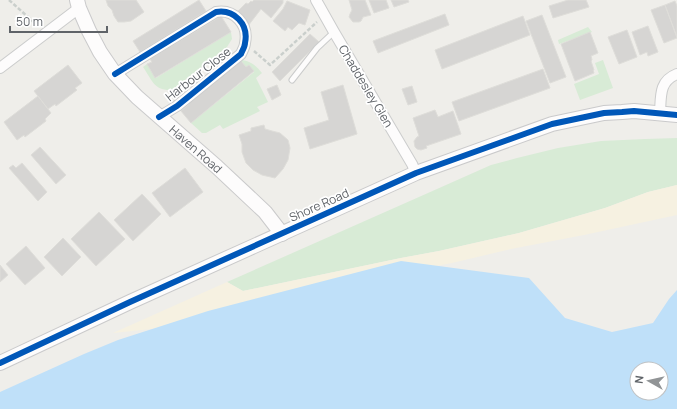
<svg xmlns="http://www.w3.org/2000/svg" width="677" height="409" font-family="Manrope,sans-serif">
<rect width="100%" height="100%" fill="#efeeea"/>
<!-- green -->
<path fill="#d8ebd6" d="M588,27L592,32L559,44L558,40Z
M231,32L232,39L227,47L172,90C154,91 152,80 143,67L147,64L156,78Z
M240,60C249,60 257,66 262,73L256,78L268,102L257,107L260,111L223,129L220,125L206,133H202L191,123L254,72L249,65L246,67L241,61L238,64L236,61Z
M603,60L613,88L580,100L574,84L599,74L595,63Z
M677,138V185L648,192L605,208L519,233L439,251L401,258L243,291L227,282L437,189L491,165L517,158L558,148L601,141L645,139Z"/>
<!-- sand -->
<path fill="#f6f1e1" d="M677,185V215L584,235L511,249L452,263L373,278L182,326L113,333L227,282L243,291L401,258L439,251L519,233L605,208L648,192Z"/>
<!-- water -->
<path fill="#bfe0f9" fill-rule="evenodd" d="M401,261L529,278L565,318L612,332L653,323L669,299L677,290V409H0V392L84,354L118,340L208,311ZM637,369H661V393H637Z"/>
<!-- building -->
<path fill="#d6d5d3" stroke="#deddd9" d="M106,0H136L144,12L131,21L124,22H118L114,16L112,10L108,6Z
M199,0L206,11L140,52L133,41Z
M254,0H283V3L271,18L261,9L248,26L238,11L246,3L248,4L251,1L252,2Z
M349,0H365L371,15L363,17L361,21L359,22H353L349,17L350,14L352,10Z
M369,0H386L389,8L374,13Z
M391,0H408L409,2L394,7Z
M568,0H586L589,7L553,18L549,6Z
M287,1L310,10L305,25L299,23L292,30L288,27L285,31L273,21L283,9Z
M675,1L677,6V37L665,5Z
M665,5L677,38L664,43L651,10Z
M445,14L449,25L378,53L373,41Z
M542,15L566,77L550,83L526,21Z
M221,16L231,32L155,78L147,64L152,62L150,59Z
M523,16L530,35L442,69L435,50Z
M648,26L658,52L648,56L647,52L640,55L632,32Z
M627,30L637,57L619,64L608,37Z
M590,32L598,53L591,56L592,60L591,61L594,70H593L594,73L575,81L561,44Z
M310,34L319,42L280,81L272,72Z
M236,61L238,64L241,61L246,67L249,65L254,71L191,123L181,111L189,104L187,101Z
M68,65L82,83L75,88L77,90L56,106L55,104L48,109L34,91Z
M543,69L550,88L459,121L452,102Z
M277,85L281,95L272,100L267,89Z
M343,85L357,134L310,149L304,128L329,120L321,92Z
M412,86L417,102L408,105L402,89Z
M38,96L51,113L45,119L46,121L25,137L24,135L17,140L4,122Z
M435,110L438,117L453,111L461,134L426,146L427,148L421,150L417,149L415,147L414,141L417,137L419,136L413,118Z
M264,125L265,129L272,131L280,133L288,140L290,148L288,160L283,169L275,178L262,175L253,170L246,163L242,152V144L239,135L251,131V128Z
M40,147L66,175L56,184L31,155Z
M22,163L47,192L38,201L9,168L13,165L16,168Z
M185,168L203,192L170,217L152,193Z
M142,194L161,214L133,241L114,220Z
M99,212L125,239L96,266L71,239Z
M63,238L81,257L62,276L44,257Z
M26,246L45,268L25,285L6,264Z
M0,265L8,275L0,282Z"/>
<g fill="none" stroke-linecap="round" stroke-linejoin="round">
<!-- lane casing -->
<g stroke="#cbcccc" stroke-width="7">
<path id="lane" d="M292,80L317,48L334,32"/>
</g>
<!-- street casing -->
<g stroke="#cbcccc" stroke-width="12">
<path id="street" d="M316,0L334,32L412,164L416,173
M0,68L79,8
M115,74L216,12C234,9 249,24 245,43C245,47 242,51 241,54L177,106L159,117
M660,113C661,96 659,81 677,74"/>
</g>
<!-- secondary casing -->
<g stroke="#cacacb" stroke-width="16">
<g id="secondary">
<path id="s1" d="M77,0L79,8L89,31L100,52L115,74L137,97L217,167L265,212L282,234"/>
<path d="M0,363L130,302L416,173L552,124L604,113L622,112L634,111L677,115"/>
</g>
</g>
<!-- path -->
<path stroke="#cacfcc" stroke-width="2.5" stroke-dasharray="4 2" stroke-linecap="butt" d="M9,0L38,26
M254,51L270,65L317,22"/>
<!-- lane -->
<use href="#lane" stroke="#fdfcfc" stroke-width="5"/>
<!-- street -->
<use href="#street" stroke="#fdfcfc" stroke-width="10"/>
<!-- secondary -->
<use href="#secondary" stroke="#fdfcfc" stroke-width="14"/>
<!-- cycleway casing -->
<g stroke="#fff" stroke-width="8">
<path id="cycleway" d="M115,74L216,12C234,9 249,24 245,43C245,47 242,51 241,54L177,106L159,117
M0,363L130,302L416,173L552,124L604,113L622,112L634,111L677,115"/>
</g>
<!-- cycleway -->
<use href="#cycleway" stroke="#0057b8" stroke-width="6"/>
</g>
<g text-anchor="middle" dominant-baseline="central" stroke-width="3.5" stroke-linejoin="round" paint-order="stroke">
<!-- street labels -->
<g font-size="12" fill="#5f6368" stroke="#fff">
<text transform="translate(198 74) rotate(-38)">Harbour Close</text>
<text transform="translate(366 86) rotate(59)">Chaddesley Glen</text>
<text stroke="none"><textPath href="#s1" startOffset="194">Haven Road</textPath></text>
<text transform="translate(319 205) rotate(-24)">Shore Road</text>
</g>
</g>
<!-- north arrow -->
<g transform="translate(649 381) rotate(278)"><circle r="19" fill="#ffffff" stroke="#bfc1c3"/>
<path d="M0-3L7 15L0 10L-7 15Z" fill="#919496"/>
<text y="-6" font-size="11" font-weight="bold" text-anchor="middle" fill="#5f6368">N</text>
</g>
<!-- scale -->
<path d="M10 26v6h97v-6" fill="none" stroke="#5f6368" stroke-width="2"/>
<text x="16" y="26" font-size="12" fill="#5f6368" stroke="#ffffff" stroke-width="3" paint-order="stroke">50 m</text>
</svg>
